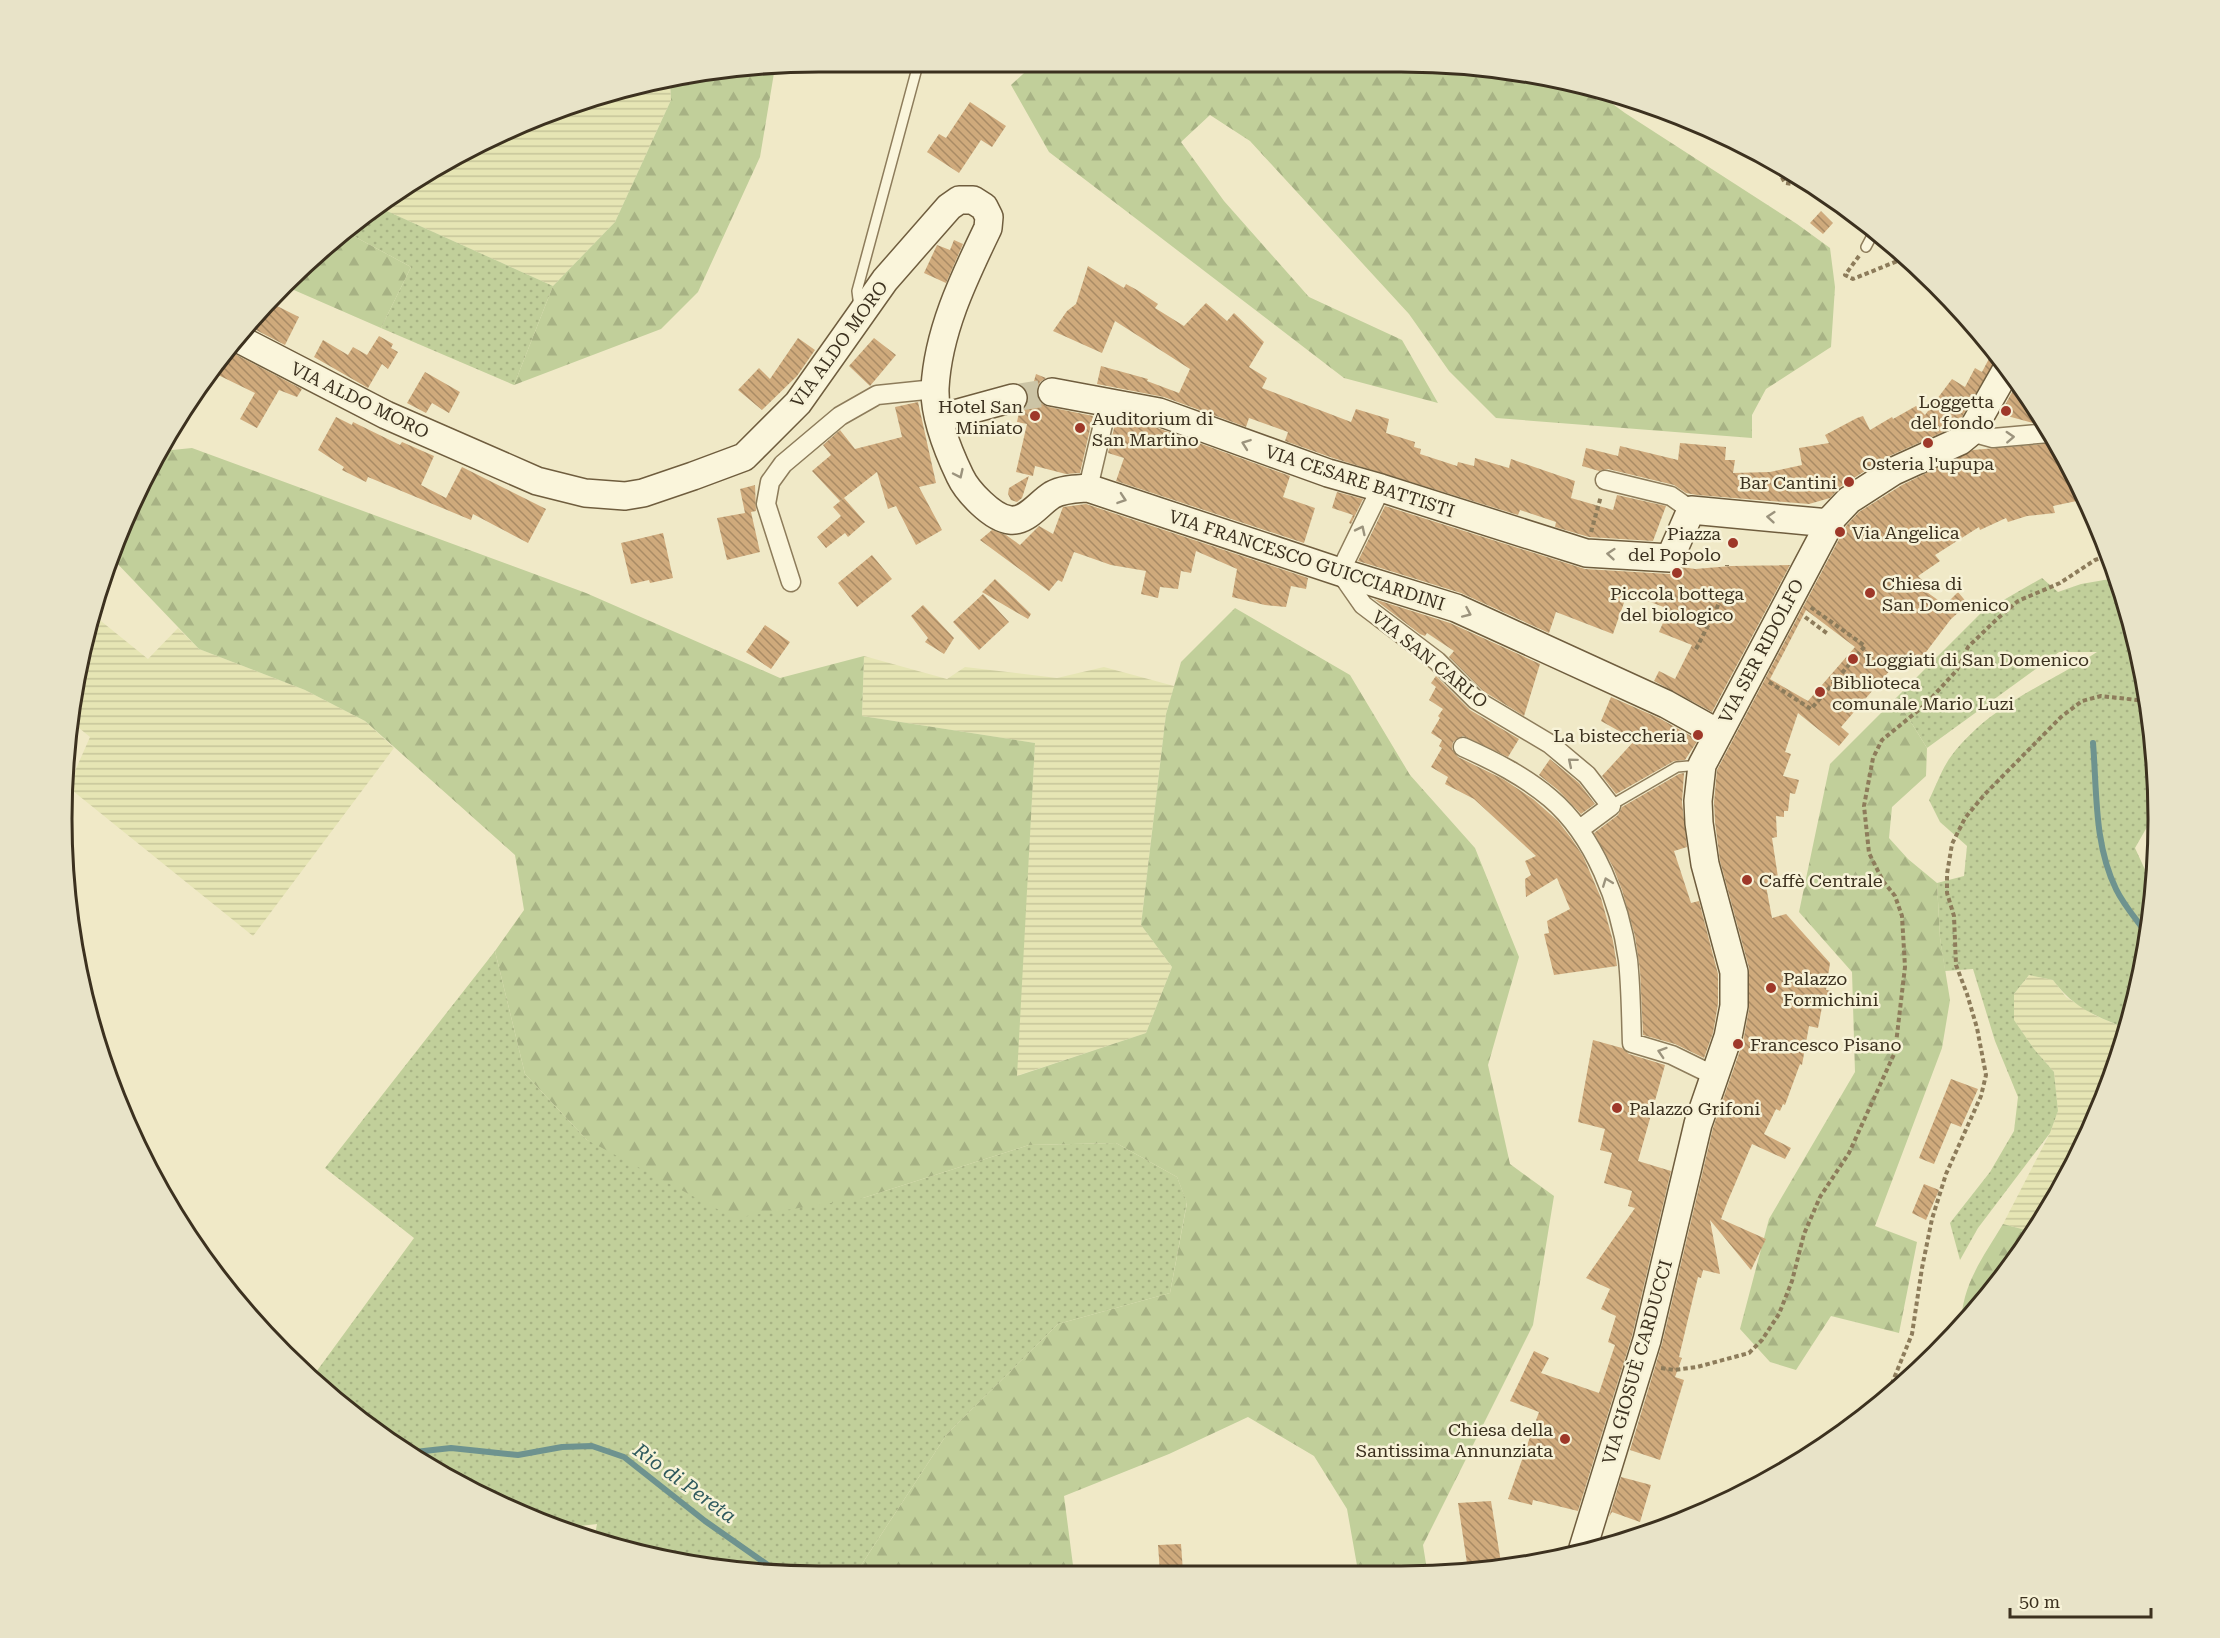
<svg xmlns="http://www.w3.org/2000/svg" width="2220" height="1638" font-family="'Roboto Serif',serif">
<defs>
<pattern id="farmland-rules" width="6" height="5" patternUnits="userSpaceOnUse" patternTransform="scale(1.5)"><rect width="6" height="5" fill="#e6e5b4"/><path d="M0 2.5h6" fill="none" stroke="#c6c59a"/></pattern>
<pattern id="grass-dots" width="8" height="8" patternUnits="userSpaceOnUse" patternTransform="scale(1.5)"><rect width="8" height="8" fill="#c1cf9a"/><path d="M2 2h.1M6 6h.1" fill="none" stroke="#a7b284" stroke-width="1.8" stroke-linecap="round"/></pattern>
<pattern id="forest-firs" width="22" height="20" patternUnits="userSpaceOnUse" patternTransform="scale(1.5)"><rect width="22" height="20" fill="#c1cf9a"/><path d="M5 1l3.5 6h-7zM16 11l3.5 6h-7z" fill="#a7b284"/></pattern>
<pattern id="building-back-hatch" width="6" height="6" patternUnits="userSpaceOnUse" patternTransform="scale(1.5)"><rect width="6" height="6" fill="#cfaa7c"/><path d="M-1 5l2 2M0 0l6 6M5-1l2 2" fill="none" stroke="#a98b65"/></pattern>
</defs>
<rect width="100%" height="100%" fill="#f0e9c7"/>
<!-- farmland -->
<path fill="url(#farmland-rules)" d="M670,81L671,100L615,222L553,286L378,207L398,189L529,119L623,87Z
M91,613L148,659L178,628L199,649L305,690L365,721L394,748L253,936L68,787L90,737L68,719L87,623Z
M864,656L947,679L965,667L1057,678L1104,667L1174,686L1166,714L1141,925L1172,967L1146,1033L1016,1076L1035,743L862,716Z
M2029,975L2053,980L2066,997L2094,1015L2122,1027L2127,1025L2118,1062L2057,1197L2033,1232L2003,1224L2050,1133L2058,1111L2054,1072L2034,1049L2014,1020V994Z"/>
<!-- grass -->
<path fill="url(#grass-dots)" d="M378,207L553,286L514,385L381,328L411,267L348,233Z
M2042,578L2058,592L2081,584L2116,578L2133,623L2157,769L2155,813L2135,848L2153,887L2152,918L2127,1025L2122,1027C2092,1014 2073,1007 2053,980L2029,975L2014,994V1020L2034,1049L2054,1072L2058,1111L2050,1133L1978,1228L1960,1260L1950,1223L1990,1172L2014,1131L2018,1097L1995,1041L1973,969L1945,971L1940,938L1937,883L1964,876L1967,846L1940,822L1929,800C1936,786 1942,768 1952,755C1992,704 2044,686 2097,652H2059L1927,748L1896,698L1981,613Z
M495,951L525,1074L587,1140L863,1198L1029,1145L1116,1143L1177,1177L1187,1202L1170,1293L1058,1324L947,1434L858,1570L860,1574L769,1575L623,1551L594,1540L597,1524L563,1528L484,1498L320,1389L311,1379L414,1238L325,1168Z"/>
<!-- forest -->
<path fill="url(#forest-firs)" d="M1036,62L1450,63L1588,86L1625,113L1797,224L1830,248L1835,287L1831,347L1766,389L1752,415V438L1496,418L1449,371L1409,314L1250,141L1210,115L1181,142L1224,201L1309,297L1402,340L1438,403L1344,378L1049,152L1011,85Z
M775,67L760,157L698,292L661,329L514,385L553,286L615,222L671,100L670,81Z
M348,233L411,267L381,328L287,287Z
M192,448L586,593L780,678L864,656L862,716L1035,743L1017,1076L1146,1033L1172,967L1141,925L1166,714L1181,662L1235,608L1350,675L1410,775L1475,848L1519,957L1488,1065L1510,1164L1554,1196L1533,1325L1423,1545L1427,1570L1358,1571L1347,1509L1314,1456L1248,1417L1169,1454L1064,1496L1074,1573L860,1574L858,1570L947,1434L1058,1324L1170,1293L1187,1203L1177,1177L1116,1143L1029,1145L863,1198L734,1218L587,1140L525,1074L495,951L524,910L515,855L365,721L305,690L199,649L112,558L139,484L162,451Z
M1896,698L1927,748L1926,776L1892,807L1889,838L1908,859L1937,883L1940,938L1950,1000L1942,1048L1875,1226L1917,1242L1899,1333L1831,1316L1796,1370L1770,1362L1740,1329L1769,1219L1855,1072L1852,972L1799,912L1830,764Z
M2003,1224L2033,1232L1971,1318L1961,1327C1961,1286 1982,1259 2003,1224Z"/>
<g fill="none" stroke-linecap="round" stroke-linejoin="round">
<!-- stream -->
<path stroke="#6e938f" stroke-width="6" d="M2093,743C2097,792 2094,844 2116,889C2124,906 2137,920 2148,935
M415,1452L451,1448L518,1455L562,1447L592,1446L624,1457L705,1521L782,1575"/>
</g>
<!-- building -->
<path fill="url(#building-back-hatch)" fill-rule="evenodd" d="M970,102L1006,126L992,147L981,140L959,173L927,152L939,134L946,138Z
M1821,211L1833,223L1823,234L1810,223Z
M954,240L963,244L946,283L924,273L937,245L950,250Z
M1088,266L1124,288L1126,284L1137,290L1158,304L1155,308L1184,326L1206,303L1227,321L1234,313L1264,342L1249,367L1267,378L1262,388L1351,422L1356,409L1389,419L1386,433L1415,442L1414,447L1421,449L1420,454L1457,466L1458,462L1474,466L1475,458L1509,468L1511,459L1575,481L1571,498L1613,510L1617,495L1666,506L1653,541L1589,537L1555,527L1556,522L1520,510L1518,515L1333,458L1285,441L1288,432L1249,418L1246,427L1164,397L1097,384L1101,366L1148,379L1147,381L1179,393L1190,369L1115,321L1102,353L1053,331L1067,311L1076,304Z
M269,302L299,317L285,345L246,325Z
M379,336L393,344L391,348L398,352L388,369L382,364L368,388L314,357L323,340L348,355L353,347L367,355Z
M798,338L815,350L797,376L762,410L738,390L759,368L770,379Z
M874,338L896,355L870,386L849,366Z
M1994,349L1999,354L1959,422L1952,428L1885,458L1840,487L1830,498L1809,504L1697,495L1686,493L1674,485L1608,469L1599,471L1582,466L1586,448L1618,456L1620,446L1678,460L1680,443L1726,447L1725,460H1735L1733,473L1770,472L1802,465L1799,448L1829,443L1825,435L1857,418L1863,416L1870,430L1892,417L1893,419L1916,406L1925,415L1952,379L1965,387L1975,368L1982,372Z
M229,351L302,389L297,397L279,390L257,428L240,419L255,393L214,373Z
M425,372L460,392L449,413L432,403L426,413L407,403Z
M1036,374L1046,378L1040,382L1036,390L1037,398L1042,404L1049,407L1093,416L1080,473L1066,474L1035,466L1033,476L1016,472L1027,424L1017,422L1019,412L1025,409L1028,401V393L1024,387L1032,388Z
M2017,383L2023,392L2042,422L2033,423L2000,414Z
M918,402L936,483L919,487L942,530L916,545L896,506L888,509L877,472L840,501L812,471L831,455L823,445L840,430L855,449L902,437L895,407Z
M336,417L352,425L353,422L400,445L402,442L434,456L421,485L446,498L462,467L546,509L528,543L473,514L471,520L368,477L366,482L342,470L344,467L318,450Z
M1116,420L1155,427L1290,476L1283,497L1315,508L1304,543L1116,481L1124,458L1108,453Z
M2055,443L2080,484L2086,499L2053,506L2055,513L2027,516L2008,522L2006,518L1980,530L1979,527L1935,555L1940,561L1918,576L1925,583L1921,588L1945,605L1958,592L1968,604L1951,619L1920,660L1911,653L1902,664L1898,661L1841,727L1849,734L1839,746L1798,713L1785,752L1791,754L1783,776L1799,780L1795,794L1790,793L1788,811H1784V817L1776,816L1777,837L1772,838L1779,884L1766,886L1772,918L1786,914L1830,963L1826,990L1832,991L1828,1008L1822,1007L1818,1028L1809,1026L1802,1065L1800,1064L1785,1105L1783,1104L1780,1111L1776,1109L1764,1134L1791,1148L1785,1159L1752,1144L1727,1203L1721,1219L1766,1239L1751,1270L1710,1220L1720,1274L1703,1270L1701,1278L1698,1277L1679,1357L1682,1358L1675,1377L1684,1380L1660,1460L1630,1450L1662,1344L1713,1128L1743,1042L1749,1009V968L1720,861L1715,822L1714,802L1717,770L1846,526L1859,512L1902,485L1973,450ZM1806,610L1855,647L1808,701L1770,679Z
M1029,476L1022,498L1017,502L1011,500L1008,494L1009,488Z
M755,485L756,511L751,512L760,552L727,560L717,518L745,513L740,489Z
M1337,492L1363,499L1351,524L1349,523L1353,515L1332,508Z
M844,498L865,522L848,537L845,533L826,548L817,537L841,516L833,507Z
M1086,504L1308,578L1306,589L1291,586L1286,607L1265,605L1232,597L1237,569L1196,551L1191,573L1181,571L1178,589L1160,587L1158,598L1141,594L1146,571L1111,565L1074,552L1062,582L1058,580L1049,591L980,540L992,530L1006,535L1020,545L1039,526L1053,534L1063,507Z
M1385,506L1585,569L1669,574L1678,572L1682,567L1695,569L1731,566L1790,565L1712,712L1654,681L1659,671L1675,679L1692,645L1659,632L1669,609L1637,597L1635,601L1626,597L1613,634L1556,612L1549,633L1461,593L1358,561Z
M663,533L673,578L650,583L649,580L631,584L621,543Z
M872,555L892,579L857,607L838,583Z
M995,579L1031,614L1028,619L982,592Z
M983,594L1009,622L979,650L953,622Z
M1374,599L1450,623L1540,664L1524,716L1483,691L1449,657L1454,651L1427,633L1425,636L1420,634Z
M923,605L954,638L944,654L925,642L928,638L911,616Z
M765,625L790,642L771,669L746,652Z
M1436,676L1470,710L1519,739L1508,757L1463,736L1453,742L1452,749L1458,757L1503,779L1533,799L1558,821L1571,838L1583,856L1601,898L1613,941L1617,966L1554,975L1544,934L1549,933L1547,921L1570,909L1557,878L1526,897L1525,879L1531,875L1525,861L1536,856L1474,799L1445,784L1448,777L1431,767L1442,748L1439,746L1442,740L1431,733L1440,718L1438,716L1443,709L1429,700L1436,687L1431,683Z
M1611,697L1659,718L1698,740L1685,760L1674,761L1616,794L1602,776L1635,740L1601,721Z
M1550,759L1579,783L1595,804L1581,814L1558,790L1539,775Z
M1684,773L1682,802L1687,847L1674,851L1691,903L1699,901L1718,974V1004L1713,1033L1704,1058L1675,1044L1643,1035L1640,970L1635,936L1622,890L1613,867L1594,833L1618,815L1622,807L1679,774Z
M1593,1040L1622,1048L1629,1054L1665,1065L1638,1161L1671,1171L1632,1336L1578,1511L1533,1500L1532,1505L1508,1499L1539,1412L1510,1401L1534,1351L1549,1358L1541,1373L1599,1393L1615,1345L1608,1342L1616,1316L1601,1309L1610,1289L1586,1278L1635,1208L1628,1206L1632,1191L1604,1183L1612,1153L1600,1150L1605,1129L1578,1122Z
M1951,1079L1978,1089L1961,1127L1951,1123L1934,1164L1919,1158Z
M1924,1184L1939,1190L1926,1220L1912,1213Z
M1621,1477L1651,1485L1640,1522L1612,1512L1609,1517Z
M1491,1501L1502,1569L1468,1570L1458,1503Z
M1181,1544L1183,1572H1160L1158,1545Z"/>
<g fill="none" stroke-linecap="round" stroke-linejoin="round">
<!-- secondary-tunnel -->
<path stroke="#ccc4a5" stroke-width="27" stroke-dasharray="27 14" stroke-linecap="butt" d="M1013,398L1052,392"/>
<!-- lane casing -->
<g stroke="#8d7c5b" stroke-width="12">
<path id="lane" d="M1866,247L1875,230
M859,307L857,291L916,72L910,62
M1615,803L1677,767L1700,765"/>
</g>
<!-- street casing -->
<g stroke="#8d7c5b" stroke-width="21">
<path id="street" d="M1971,432L1993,438L2049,433
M1605,480L1671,496L1691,510
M1088,488L1108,403
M1381,488L1340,572L1363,605L1437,661L1476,700L1550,744L1587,775L1611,806L1580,829
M791,582L766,504L770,482L783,464L840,416L877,395L935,389
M1463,747C1494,761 1524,776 1550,798C1595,836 1620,903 1628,960C1631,988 1631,1016 1632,1043L1672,1055L1715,1076"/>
</g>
<!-- secondary casing -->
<g stroke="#6f5d3e" stroke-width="30">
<path id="secondary" d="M237,338L386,415L537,481L585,493L625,496L643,493L693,476L744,457L798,403L885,280L949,207L959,200H973L984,207L989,217L988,228C964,278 938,331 935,388C934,417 948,451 960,476C967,491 992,518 1010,520C1027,522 1039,503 1052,495C1063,489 1076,489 1088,488L1340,572L1456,608L1666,704L1718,733
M1052,392L1159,412L1328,473L1381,488L1586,553L1670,558L1691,510L1829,523
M940,418L1013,398
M1583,1548L1647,1340L1698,1124L1728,1037L1734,1006V972L1705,864L1699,823L1698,801L1702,765L1833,517L1849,500L1894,471L1960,441L1971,432L2008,367"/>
</g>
<!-- path -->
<path stroke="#8d7c5b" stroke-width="4" stroke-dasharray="4.5 3" stroke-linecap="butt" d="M1775,164L1785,183L1793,184L1802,179
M1859,256L1845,275L1853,279L1900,260L1910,259
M1591,532L1601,496
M1727,566V565
M1805,617L1828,634
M1696,649L1716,610L1724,590
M1769,682L1811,709L1865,646L1809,606
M2154,866C2149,858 2150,846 2155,839
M1661,1368L1674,1370L1697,1367L1749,1353L1762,1340L1779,1314L1792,1281L1804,1234L1820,1197L1849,1153L1895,1052L1905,967L1902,916L1895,896L1883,881L1869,853L1864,806L1873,758L1882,740L1925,705L1957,670L1968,647L1997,619L2018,601L2060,583L2095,560L2107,556
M1886,1398L1912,1334L1922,1268L1932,1219L1946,1174L1981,1096L1986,1075L1977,1028L1967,994L1956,965L1954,916L1947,893V874L1952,844L1965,818L1985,794L2061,717L2082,701L2101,696L2146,701"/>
<!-- lane -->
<use href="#lane" stroke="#faf5db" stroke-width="9"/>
<!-- street -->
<use href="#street" stroke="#faf5db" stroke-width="18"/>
<!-- secondary -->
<use href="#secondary" stroke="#faf5db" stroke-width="27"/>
</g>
<!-- one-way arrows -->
<defs><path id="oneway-chevron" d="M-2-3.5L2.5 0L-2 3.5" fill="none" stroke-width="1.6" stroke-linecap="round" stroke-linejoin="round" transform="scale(1.5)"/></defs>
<g stroke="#9b937d">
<use href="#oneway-chevron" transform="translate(2010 437) rotate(-3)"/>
<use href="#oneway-chevron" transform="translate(1246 444) rotate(-160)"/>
<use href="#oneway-chevron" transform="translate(959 474) rotate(65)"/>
<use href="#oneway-chevron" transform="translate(1122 499) rotate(19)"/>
<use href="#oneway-chevron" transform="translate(1771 517) rotate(-175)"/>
<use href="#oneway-chevron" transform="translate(1361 530) rotate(-64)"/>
<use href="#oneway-chevron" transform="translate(1611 554) rotate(-175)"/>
<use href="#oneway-chevron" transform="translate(1467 613) rotate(24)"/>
<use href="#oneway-chevron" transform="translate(1572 762) rotate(-140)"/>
<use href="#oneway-chevron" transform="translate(1607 882) rotate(-111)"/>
<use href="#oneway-chevron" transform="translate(1662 1052) rotate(-162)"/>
</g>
<!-- markers -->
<g fill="#9e3829" stroke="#f7f2d7" stroke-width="2">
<circle cx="2006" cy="411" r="6"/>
<circle cx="1035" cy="416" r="6"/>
<circle cx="1080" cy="428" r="6"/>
<circle cx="1928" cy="443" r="6"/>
<circle cx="1849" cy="482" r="6"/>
<circle cx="1840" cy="532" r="6"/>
<circle cx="1733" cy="543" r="6"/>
<circle cx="1677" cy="573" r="6"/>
<circle cx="1870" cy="593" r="6"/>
<circle cx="1853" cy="659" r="6"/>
<circle cx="1820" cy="692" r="6"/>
<circle cx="1698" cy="735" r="6"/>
<circle cx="1747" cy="880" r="6"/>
<circle cx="1771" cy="988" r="6"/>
<circle cx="1738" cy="1044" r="6"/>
<circle cx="1617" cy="1108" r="6"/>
<circle cx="1565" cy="1439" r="6"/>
</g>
<g text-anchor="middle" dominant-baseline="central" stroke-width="5" stroke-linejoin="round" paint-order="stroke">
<!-- street labels -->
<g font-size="18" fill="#3c311f" stroke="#f7f2d7">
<text transform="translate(839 344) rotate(-54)">VIA ALDO MORO</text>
<text transform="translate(360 400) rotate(26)">VIA ALDO MORO</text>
<text transform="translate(1360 481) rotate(18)">VIA CESARE BATTISTI</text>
<text transform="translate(1307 560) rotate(18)">VIA FRANCESCO GUICCIARDINI</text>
<text transform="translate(1761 651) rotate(-62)">VIA SER RIDOLFO</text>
<text transform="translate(1430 659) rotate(39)">VIA SAN CARLO</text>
<text transform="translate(1637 1362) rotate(-74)">VIA GIOSUÈ CARDUCCI</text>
</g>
<!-- poi labels -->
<g font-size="18" fill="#3c311f" stroke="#f7f2d7" text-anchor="start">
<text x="1994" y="401" text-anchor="end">Loggetta<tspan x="1994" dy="21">del fondo</tspan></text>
<text x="1023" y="406" text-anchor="end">Hotel San<tspan x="1023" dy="21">Miniato</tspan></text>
<text x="1092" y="418">Auditorium di<tspan x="1092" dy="21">San Martino</tspan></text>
<text x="1928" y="463" text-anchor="middle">Osteria l'upupa</text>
<text x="1837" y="482" text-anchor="end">Bar Cantini</text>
<text x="1852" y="532">Via Angelica</text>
<text x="1721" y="533" text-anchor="end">Piazza<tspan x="1721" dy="21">del Popolo</tspan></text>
<text x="1882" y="583">Chiesa di<tspan x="1882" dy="21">San Domenico</tspan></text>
<text x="1677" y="593" text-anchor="middle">Piccola bottega<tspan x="1677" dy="21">del biologico</tspan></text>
<text x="1865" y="659">Loggiati di San Domenico</text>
<text x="1832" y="682">Biblioteca<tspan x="1832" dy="21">comunale Mario Luzi</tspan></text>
<text x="1686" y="735" text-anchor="end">La bisteccheria</text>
<text x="1759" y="880">Caffè Centrale</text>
<text x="1783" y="978">Palazzo<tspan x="1783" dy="21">Formichini</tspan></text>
<text x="1750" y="1044">Francesco Pisano</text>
<text x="1629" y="1108">Palazzo Grifoni</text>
<text x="1553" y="1429" text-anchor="end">Chiesa della<tspan x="1553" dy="21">Santissima Annunziata</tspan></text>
</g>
<!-- water labels -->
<g font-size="20" font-style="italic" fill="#2e595d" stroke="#f7f2d7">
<text transform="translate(685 1483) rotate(36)">Rio di Pereta</text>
</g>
</g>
<!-- crop -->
<path d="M0 0H2220V1638H0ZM819 72H1401A747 747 0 0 1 2148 819V819A747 747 0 0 1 1401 1566H819A747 747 0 0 1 72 819V819A747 747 0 0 1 819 72Z" fill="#e8e3c8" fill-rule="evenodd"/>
<path fill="none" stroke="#3c311f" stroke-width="3" d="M819 72H1401A747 747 0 0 1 2148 819V819A747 747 0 0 1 1401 1566H819A747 747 0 0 1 72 819V819A747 747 0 0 1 819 72Z"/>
<!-- scale -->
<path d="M2010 1608v9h141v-9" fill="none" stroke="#3c311f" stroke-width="3"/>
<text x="2019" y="1608" font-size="18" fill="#3c311f" stroke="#f7f2d7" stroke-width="4.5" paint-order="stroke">50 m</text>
</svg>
